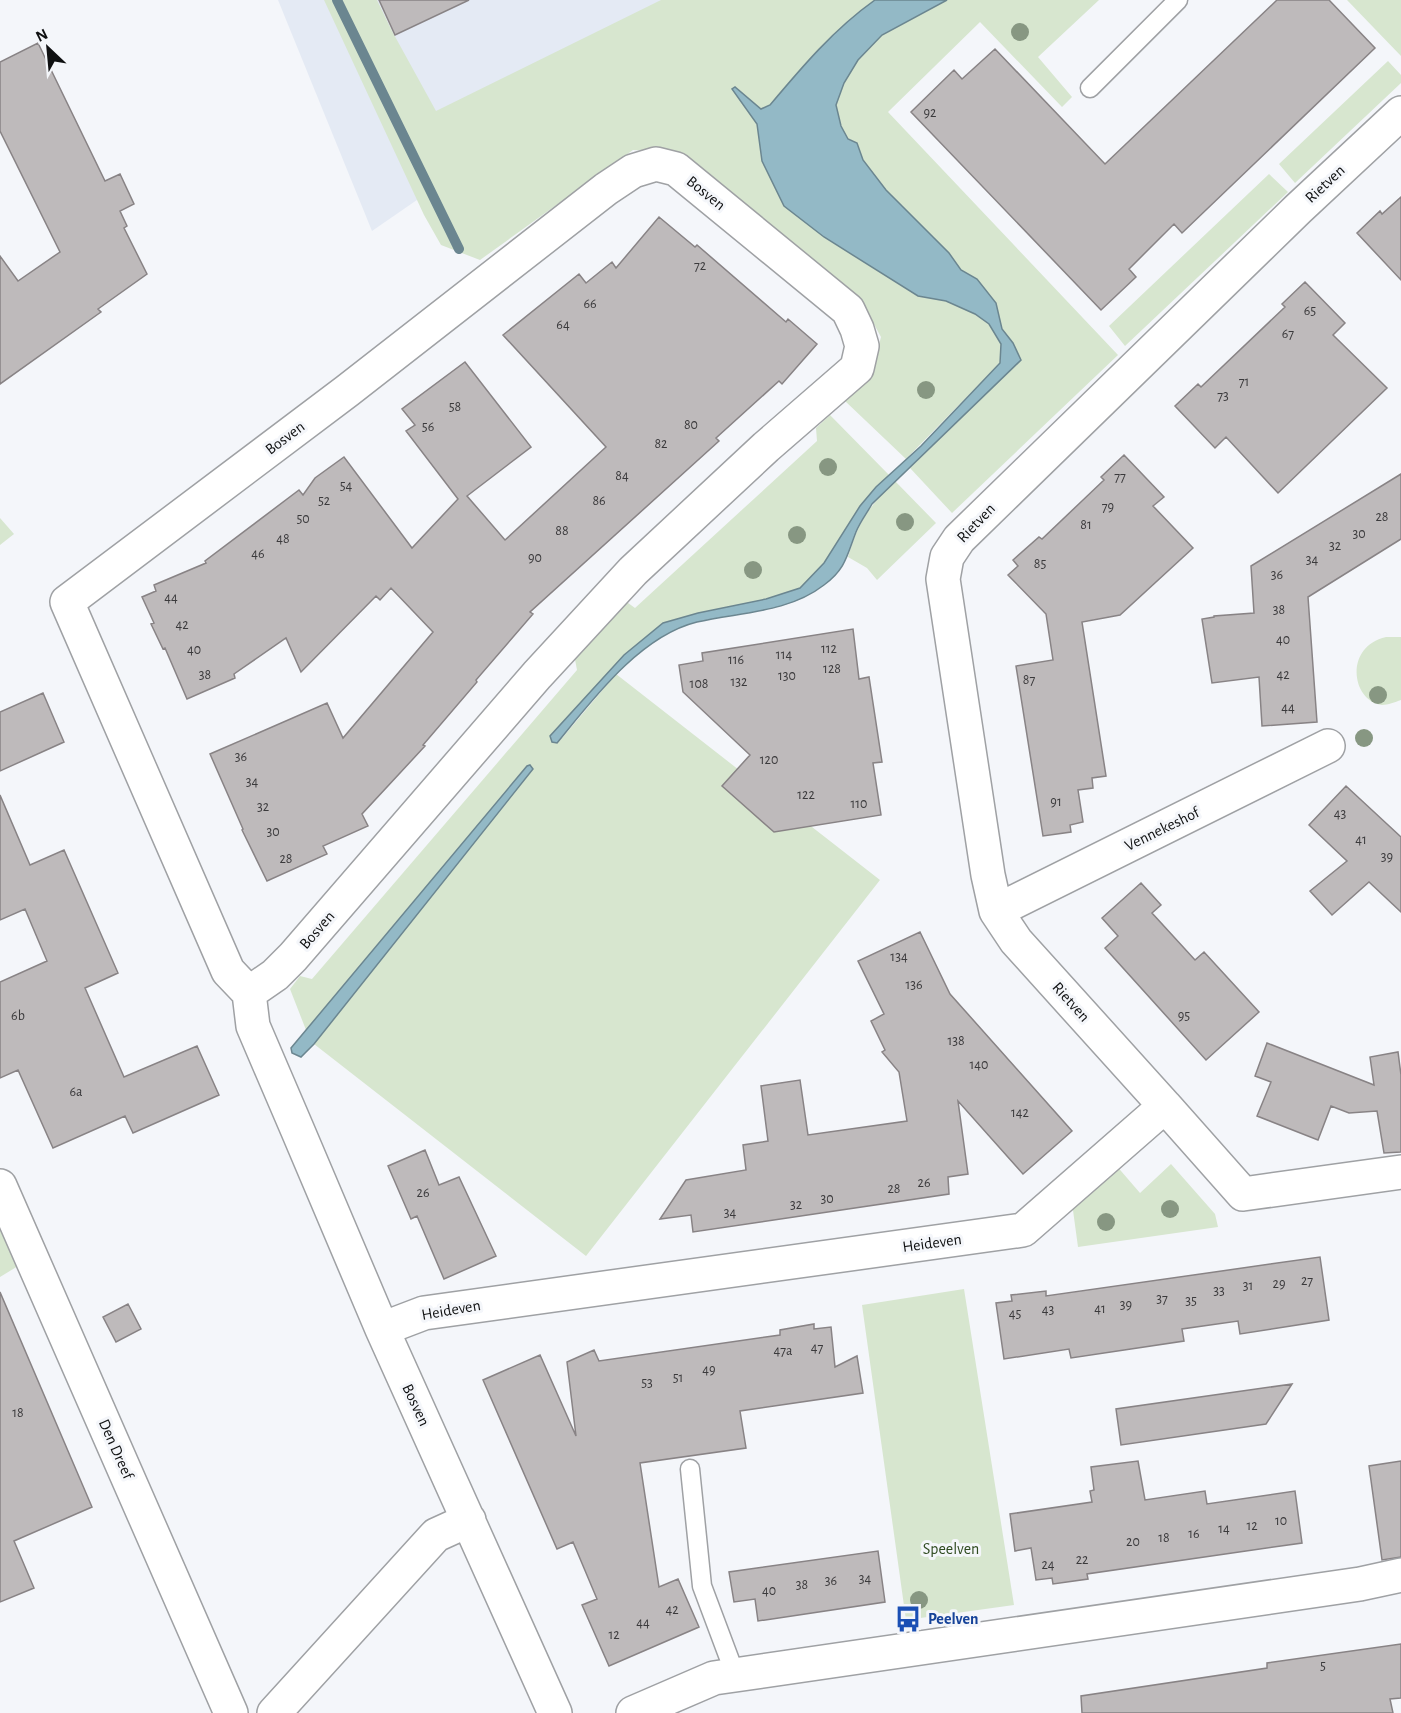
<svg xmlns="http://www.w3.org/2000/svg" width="1401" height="1713" font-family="'Alegreya Sans',sans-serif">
<rect width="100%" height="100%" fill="#f4f6fa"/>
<!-- built -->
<path fill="#e4eaf4" d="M278,0H707L372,231Z"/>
<!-- green -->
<path fill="#d7e6cf" d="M324,0H377L392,31L436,111L661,0H875C834,29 802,67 770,105L761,110L735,87L732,89L757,124L762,161L824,237L918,296L946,301L975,314L989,324L1001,344L1000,363L906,459L845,401L873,367L881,337L864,306L678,152L633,150L480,260L441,245L424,215Z
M947,0H1099L1038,57L1072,97L1062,107L980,22L888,112L1118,355L952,513L910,468L1021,360L1013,343L1002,329L996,303L977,279L961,270L949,253L886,190L863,160L857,143L848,139L841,126L836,105L844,83L858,60L881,35Z
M1347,0H1401V56Z
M1388,61L1401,75V83L1295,183L1279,164Z
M1269,174L1288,192L1125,346L1109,326Z
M830,415L889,475L860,506L824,563L800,589L766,599L698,613L663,623L624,655L558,743L616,674L880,880L586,1256L314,1044L533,769L527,766L306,1030L290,989L300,976L312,979L577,670L574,654L624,600L635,608L817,441L816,428Z
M895,481L936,523L877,580L867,568L848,557C859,520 868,508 895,481Z
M0,518L14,534L0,545Z
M1386,637H1401V700C1395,702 1388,705 1382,705C1352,702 1343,647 1386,637Z
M1115,1164L1140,1193L1171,1164L1215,1214L1218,1227L1078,1247L1072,1203Z
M0,1204L23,1263L0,1277Z
M964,1289L1014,1605L906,1620L862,1305Z"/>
<!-- water -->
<path fill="#93b9c6" stroke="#6b8690" stroke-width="1.5" d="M875,0H947L882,35L858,60L844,83L836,105L841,126L848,139L857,143L863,160L886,190L949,253L961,270L977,279L996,303L1002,329L1013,343L1021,360L872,504C867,513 860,522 856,532C847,555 846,569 824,585C788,613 740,612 697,622C640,636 593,699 557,743L552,742L550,736L624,655L663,623L698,613L766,599L800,588L824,563L860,506L876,487L921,446L1000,363L1001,344L989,324L975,314L946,301L918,296L824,237L784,206L762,161L757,124L732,89L735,87L761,109L770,105C802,67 834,29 875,0Z
M530,765L533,769L314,1044L301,1057L292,1053L291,1048L527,766Z"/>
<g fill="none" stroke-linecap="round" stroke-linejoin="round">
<!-- stream -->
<path stroke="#6b8690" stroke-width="10" d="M337,0L459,249"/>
</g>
<!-- building -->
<path fill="#bebabb" stroke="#888385" stroke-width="1.5" d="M379,0H469L395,35Z
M1277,0H1329L1375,48L1182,233L1174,224L1129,269L1136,277L1101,310L911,112L954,70L962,79L995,49L1105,164Z
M38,43L105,181L120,174L134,204L120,211L127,226L124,228L147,274L98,309L101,312L0,384V256L18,281L60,252L0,131V62Z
M1401,197V280L1357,233L1380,211L1382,214Z
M659,217L695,247L697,245L786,322L788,319L817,344L782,384L779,381L716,438L719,441L530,612L533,614L476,680L477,682L423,745L425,746L362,814L368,826L323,846L327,854L267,881L242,830L243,829L210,754L327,703L343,738L433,632L391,588L380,600L376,596L301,672L286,638L234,674L235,678L187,699L165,648L163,649L151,624L154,623L142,597L156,591L154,585L206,563L205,561L299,490L303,495L315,478L344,457L412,548L458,499L406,431L415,425L402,409L465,362L531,447L467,496L505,540L606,447L503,335L579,274L586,283L612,262L616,268Z
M1305,282L1345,323L1333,335L1387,388L1278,493L1226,437L1215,448L1175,406L1198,384L1201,387L1285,307L1282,304Z
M1124,455L1164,497L1153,506L1193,548L1120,615L1082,622L1106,776L1092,778L1093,788L1078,790L1083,822L1070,825L1071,832L1043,836L1016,666L1053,660L1046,614L1008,575L1018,566L1013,560L1039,537L1042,539L1083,500L1104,480L1101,477Z
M1401,474V539L1308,597L1317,722L1262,726L1259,677L1212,683L1202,619L1214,617V616L1254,613L1251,566Z
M853,629L859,679L869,677L882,762L873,763L881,815L774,832L722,786L750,755L683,692L679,665L703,661L702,653Z
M43,693L64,742L0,771V712Z
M1346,786L1401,837V912L1369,882L1332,915L1310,891L1347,861L1309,825Z
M0,795L30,865L64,850L118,973L85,988L124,1077L197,1046L219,1095L133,1133L125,1116L53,1148L18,1070L0,1078V982L47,961L25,909L0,920Z
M1141,883L1161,905L1152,913L1195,960L1204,952L1259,1012L1206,1060L1105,948L1118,936L1102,918Z
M920,932L950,994L1072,1131L1023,1174L958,1101L968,1174L948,1177L949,1194L693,1232L691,1215L660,1219L686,1180L746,1170L743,1145L768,1141L761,1086L800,1080L808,1135L907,1121L899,1072L882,1052L885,1050L871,1021L884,1014L858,961Z
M1267,1043L1374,1085L1370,1057L1398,1052L1401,1075V1152L1384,1153L1377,1111L1349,1113L1331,1106L1318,1140L1257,1116L1271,1082L1255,1076Z
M425,1150L439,1185L459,1177L496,1256L444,1279L417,1216L411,1219L388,1166Z
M1320,1257L1329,1320L1240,1334L1238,1321L1182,1329L1184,1341L1071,1358L1069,1349L1004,1359L996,1303L1012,1301L1011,1295L1046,1291V1296Z
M0,1292L92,1507L14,1541L34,1588L0,1602Z
M128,1304L141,1329L116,1342L103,1317Z
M814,1324V1329L831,1327L835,1367L857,1356L863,1393L740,1411L746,1448L640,1463L659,1587L678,1579L699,1627L609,1666L582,1605L597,1599L573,1542L557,1549L483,1380L540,1355L576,1436L567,1362L594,1350L599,1361L780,1335V1330Z
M1292,1384L1266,1424L1121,1445L1116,1409Z
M1138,1461L1145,1500L1205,1491L1207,1504L1295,1491L1302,1543L1087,1574L1088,1579L1053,1584L1052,1578L1036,1580L1031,1548L1015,1551L1010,1514L1092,1502L1090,1491L1094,1490L1091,1467Z
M1401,1461V1557L1382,1560L1369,1466Z
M878,1551L885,1602L758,1621L755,1599L734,1602L729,1572Z
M1401,1644V1698L1390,1699L1393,1713H1082L1081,1696L1267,1668V1663Z"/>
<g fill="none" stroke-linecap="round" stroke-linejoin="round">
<!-- lane casing -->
<g stroke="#9fa1a4" stroke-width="21">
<path id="lane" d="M1090,88L1178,0
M690,1469L702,1586L735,1674"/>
</g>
<!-- street casing -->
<g stroke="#9fa1a4" stroke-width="36">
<path id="street" d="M996,911L1328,746
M249,993L275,975L293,957L537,675L633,571L766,447L857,368L862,346L857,329L848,310L676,169L656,164L633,171L606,189L347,391L67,602L228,971L249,993L253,1026L298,1131L382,1329L555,1713
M1165,1106L1016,941L996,911L988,875L943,579L947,557L959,539L1298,209L1401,113
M0,1186L231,1713
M382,1329L424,1313L1023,1230L1165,1106L1243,1194L1401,1172
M274,1713L436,1535L469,1520
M633,1713L714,1678L1360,1584L1401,1575"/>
</g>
<!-- lane -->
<use href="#lane" stroke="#fff" stroke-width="18"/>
<!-- street -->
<use href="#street" stroke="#fff" stroke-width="33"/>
</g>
<!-- trees -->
<g fill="#879782">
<circle cx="1020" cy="32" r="9"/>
<circle cx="926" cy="390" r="9"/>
<circle cx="828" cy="467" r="9"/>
<circle cx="905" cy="522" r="9"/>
<circle cx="797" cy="535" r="9"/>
<circle cx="753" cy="570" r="9"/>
<circle cx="1378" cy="695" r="9"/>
<circle cx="1364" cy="738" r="9"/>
<circle cx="1170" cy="1209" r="9"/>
<circle cx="1106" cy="1222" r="9"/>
<circle cx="919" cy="1600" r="9"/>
</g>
<!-- icons -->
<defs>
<g id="bus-bare" transform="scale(2.07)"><path d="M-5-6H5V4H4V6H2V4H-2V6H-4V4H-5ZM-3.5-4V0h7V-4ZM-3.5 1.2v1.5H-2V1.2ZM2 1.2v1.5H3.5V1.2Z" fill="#1a4fb4" stroke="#f4f6fa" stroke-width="2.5" paint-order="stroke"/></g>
</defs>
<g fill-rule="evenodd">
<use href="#bus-bare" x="908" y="1619"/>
</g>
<g text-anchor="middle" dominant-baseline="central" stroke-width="6" stroke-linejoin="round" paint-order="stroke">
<!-- number labels -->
<g font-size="14" fill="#3b3a3c">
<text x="930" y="113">92</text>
<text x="700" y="266">72</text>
<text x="590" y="304">66</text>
<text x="1310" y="311">65</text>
<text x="563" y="325">64</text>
<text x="1288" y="334">67</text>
<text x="1244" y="382">71</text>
<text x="1223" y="396">73</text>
<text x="455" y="407">58</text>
<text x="691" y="425">80</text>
<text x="428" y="427">56</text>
<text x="661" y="444">82</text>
<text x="622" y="476">84</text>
<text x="1120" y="477">77</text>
<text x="346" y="486">54</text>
<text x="324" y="501">52</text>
<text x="599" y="501">86</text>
<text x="1108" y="507">79</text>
<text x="1382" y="517">28</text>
<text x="303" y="519">50</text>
<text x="1086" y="525">81</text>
<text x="562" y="531">88</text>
<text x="1359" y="534">30</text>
<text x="283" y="539">48</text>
<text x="1335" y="546">32</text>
<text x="258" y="554">46</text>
<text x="535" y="558">90</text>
<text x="1312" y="560">34</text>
<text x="1040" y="564">85</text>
<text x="1277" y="575">36</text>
<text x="171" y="598">44</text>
<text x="1279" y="610">38</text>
<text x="182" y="625">42</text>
<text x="1283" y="640">40</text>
<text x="829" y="649">112</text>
<text x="194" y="650">40</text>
<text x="784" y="655">114</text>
<text x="736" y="660">116</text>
<text x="832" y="669">128</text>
<text x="205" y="675">38</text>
<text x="1283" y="675">42</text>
<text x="787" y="676">130</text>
<text x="1029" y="680">87</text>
<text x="739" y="682">132</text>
<text x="699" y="684">108</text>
<text x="1288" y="708">44</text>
<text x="241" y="757">36</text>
<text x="769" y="760">120</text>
<text x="252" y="782">34</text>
<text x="806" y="795">122</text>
<text x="1056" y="802">91</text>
<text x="859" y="804">110</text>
<text x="263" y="807">32</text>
<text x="1340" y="814">43</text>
<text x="273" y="832">30</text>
<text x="1361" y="840">41</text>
<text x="1387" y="857">39</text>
<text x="286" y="859">28</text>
<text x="899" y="957">134</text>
<text x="914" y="985">136</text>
<text x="18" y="1016">6b</text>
<text x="1184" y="1016">95</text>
<text x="956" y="1041">138</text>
<text x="979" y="1065">140</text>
<text x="76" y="1092">6a</text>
<text x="1020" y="1113">142</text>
<text x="924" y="1183">26</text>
<text x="894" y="1189">28</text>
<text x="423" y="1193">26</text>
<text x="827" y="1199">30</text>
<text x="796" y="1205">32</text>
<text x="730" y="1213">34</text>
<text x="1307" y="1281">27</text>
<text x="1279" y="1284">29</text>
<text x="1248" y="1286">31</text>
<text x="1219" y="1291">33</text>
<text x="1162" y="1299">37</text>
<text x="1191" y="1301">35</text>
<text x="1126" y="1305">39</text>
<text x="1100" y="1309">41</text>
<text x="1048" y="1310">43</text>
<text x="1015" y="1314">45</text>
<text x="817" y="1348">47</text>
<text x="783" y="1351">47a</text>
<text x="709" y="1370">49</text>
<text x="678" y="1378">51</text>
<text x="647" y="1383">53</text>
<text x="18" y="1413">18</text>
<text x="1281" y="1521">10</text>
<text x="1252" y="1526">12</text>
<text x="1224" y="1529">14</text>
<text x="1194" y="1534">16</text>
<text x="1164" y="1538">18</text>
<text x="1133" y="1542">20</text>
<text x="1082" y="1560">22</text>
<text x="1048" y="1565">24</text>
<text x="865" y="1579">34</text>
<text x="831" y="1581">36</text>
<text x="802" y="1585">38</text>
<text x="769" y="1591">40</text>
<text x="672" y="1610">42</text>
<text x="643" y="1623">44</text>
<text x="614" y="1635">12</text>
<text x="1323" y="1666">5</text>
</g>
<!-- street labels -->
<g font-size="16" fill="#0f1011" stroke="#f4f6fa">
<text transform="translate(1325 184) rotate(-43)">Rietven</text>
<text transform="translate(706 193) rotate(39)">Bosven</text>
<text transform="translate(285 438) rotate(-37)">Bosven</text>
<text transform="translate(976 523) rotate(-46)">Rietven</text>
<text transform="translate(1162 829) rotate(-26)">Vennekeshof</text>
<text transform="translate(317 930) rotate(-49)">Bosven</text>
<text transform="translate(1071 1002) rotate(48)">Rietven</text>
<text transform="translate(932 1243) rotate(-8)">Heideven</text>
<text transform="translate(451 1310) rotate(-10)">Heideven</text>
<text transform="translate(416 1405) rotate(65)">Bosven</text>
<text transform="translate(116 1449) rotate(66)">Den Dreef</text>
</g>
<!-- park labels -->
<g font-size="16" fill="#2e4a1f" stroke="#f4f6fa">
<text x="951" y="1549">Speelven</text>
</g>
<!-- transit labels -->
<g font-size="16" font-weight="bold" fill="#164399" stroke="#f4f6fa" text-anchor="start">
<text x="928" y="1619">Peelven</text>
</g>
</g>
<!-- north arrow -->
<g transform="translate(48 48) rotate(334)" stroke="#f4f6fa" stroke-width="4.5" paint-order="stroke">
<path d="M0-4.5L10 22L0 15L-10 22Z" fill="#0f1011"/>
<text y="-9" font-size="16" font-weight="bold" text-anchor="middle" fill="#0f1011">N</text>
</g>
</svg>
